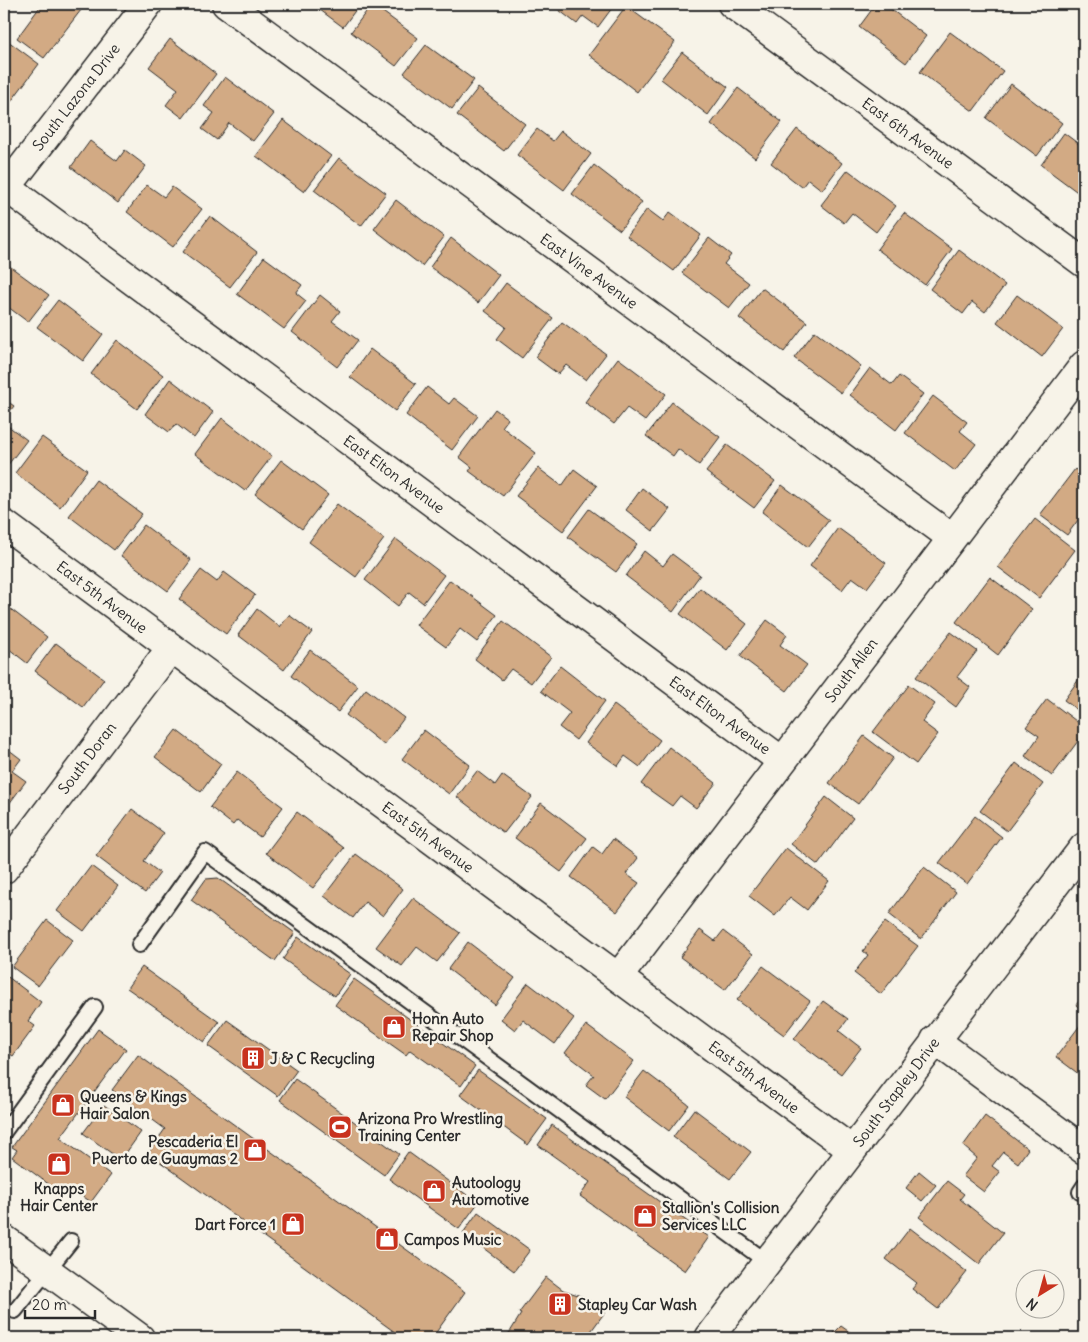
<svg xmlns="http://www.w3.org/2000/svg" width="1088" height="1342" font-family="Delius,sans-serif">
<rect width="100%" height="100%" fill="#f7f3e8"/>
<filter id="ink" filterUnits="userSpaceOnUse"><feTurbulence type="fractalNoise" baseFrequency=".02" numOctaves="2"/><feDisplacementMap in="SourceGraphic" scale="10" xChannelSelector="R" yChannelSelector="G"/><feConvolveMatrix kernelMatrix="1 2 1 2 8 2 1 2 1" color-interpolation-filters="sRGB"/></filter>
<g filter="url(#ink)">
<!-- building -->
<path fill="#d2aa84" stroke="#2b2b2b" d="M42,4H72L81,10L44,58L17,38Z
M312,4H360L343,27Z
M372,4L418,38L396,66L351,32Z
M551,4H615L598,27L583,16L577,24Z
M823,4H837L832,10Z
M876,4H884L926,36L906,63L859,27Z
M626,6L675,42L637,92L589,55Z
M950,32L1003,71L973,111L920,72Z
M4,38L39,64L4,111Z
M170,39L216,74L183,118L166,105L178,89L149,67Z
M426,45L474,80L452,109L404,73Z
M682,52L728,87L708,115L661,79Z
M225,77L274,114L253,141L229,123L217,140L202,129L214,113L204,106Z
M1011,84L1062,123L1037,156L986,118Z
M478,88L525,124L504,151L457,115Z
M738,88L782,122L755,158L711,124Z
M283,120L331,156L304,192L256,156Z
M537,129L553,141L561,131L591,154L564,190L517,155Z
M797,129L842,163L822,190L808,179L802,187L771,163Z
M1064,133L1084,148V197L1041,165Z
M90,141L117,161L125,150L146,166L118,203L71,167Z
M339,158L386,193L361,226L314,190Z
M594,165L642,202L620,230L572,194Z
M848,170L896,206L876,232L852,213L844,223L821,205Z
M147,185L164,197L172,187L202,209L173,247L127,212Z
M396,200L444,237L422,266L374,229Z
M647,209L663,221L670,212L701,235L674,271L627,236Z
M904,213L952,249L925,285L877,249Z
M210,216L257,252L230,287L183,252Z
M451,238L499,275L478,303L430,267Z
M709,238L731,255L724,264L749,283L729,308L682,273Z
M959,250L1005,285L985,312L972,302L963,314L930,289Z
M264,257L302,285L296,293L306,301L284,329L237,294Z
M4,262L49,295L28,322L4,304Z
M506,283L553,318L522,358L497,339L506,327L485,311Z
M762,288L807,322L784,352L739,318Z
M320,295L340,311L332,321L358,340L337,367L292,332Z
M1017,295L1063,329L1042,357L997,322Z
M58,300L103,334L83,361L37,327Z
M562,322L606,354L586,380L566,365L558,374L535,357Z
M815,331L861,366L841,393L794,358Z
M117,340L163,375L137,409L91,374Z
M370,349L416,384L395,411L350,377Z
M618,358L666,394L645,421L627,408L614,424L585,402Z
M870,368L892,385L899,376L923,394L896,430L850,395Z
M170,379L213,412L194,438L176,424L169,432L145,414Z
M427,387L449,404L454,398L478,416L452,450L406,415Z
M933,396L967,422L960,431L976,444L955,471L905,433Z
M4,399L14,406L4,419Z
M672,402L720,437L699,465L678,449L673,456L646,436Z
M495,409L508,419L502,427L536,453L503,496L469,471L472,467L459,457Z
M222,418L272,456L245,491L195,454Z
M4,423L27,440L7,466L4,464Z
M42,437L87,470L60,507L15,473Z
M727,445L775,481L754,508L706,472Z
M281,460L328,495L302,529L255,494Z
M538,468L562,486L574,469L597,486L563,531L516,496Z
M1075,469L1084,476V512L1067,535L1040,515Z
M96,480L142,514L114,550L69,516Z
M782,485L829,520L808,547L762,512Z
M642,488L670,509L653,531L626,510Z
M337,504L384,539L356,577L309,542Z
M589,509L637,544L616,572L568,537Z
M1035,519L1075,550L1039,598L998,567Z
M144,525L191,560L168,591L121,556Z
M838,528L886,563L867,588L852,577L842,590L810,566Z
M396,539L444,575L423,603L409,592L398,606L365,580Z
M644,551L663,566L672,554L700,575L673,612L626,576Z
M201,570L217,582L224,572L255,595L226,634L179,599Z
M990,577L1032,609L998,655L956,622Z
M450,580L497,615L477,642L460,629L446,647L416,625Z
M700,588L747,624L727,650L680,614Z
M4,604L47,637L27,663L4,645Z
M257,609L280,627L289,615L312,632L284,670L238,635Z
M767,620L787,635L780,645L807,665L787,691L740,656Z
M503,621L551,657L531,683L511,669L502,680L475,659Z
M951,632L977,651L957,677L970,687L956,707L916,677Z
M56,643L104,679L83,707L35,671Z
M310,650L358,686L338,712L291,676Z
M560,666L605,701L576,740L559,727L570,713L541,691Z
M1084,672V715L1064,700Z
M909,685L935,704L922,722L938,734L916,764L873,732Z
M366,689L404,718L384,745L346,715Z
M1047,699L1084,727V733L1052,776L1025,756L1039,736L1026,727Z
M614,705L660,740L640,767L625,756L618,766L586,743Z
M176,730L221,764L201,792L155,757Z
M424,730L470,765L449,794L402,759Z
M864,736L893,758L858,804L829,783Z
M4,746L21,759L12,771L26,781L6,808L4,806Z
M669,747L716,783L696,808L680,796L672,806L641,784Z
M1016,763L1043,784L1007,831L980,811Z
M477,771L495,785L502,775L532,797L504,833L457,797Z
M237,772L283,807L260,837L237,820L233,825L210,807Z
M826,797L853,818L818,865L791,844Z
M541,803L587,838L561,872L515,838Z
M132,809L164,833L144,861L160,873L145,893L96,856Z
M297,812L344,848L313,888L266,853Z
M975,816L1002,837L967,884L939,863Z
M613,839L638,858L626,874L639,883L617,912L571,877L593,847L602,854Z
M786,848L829,881L807,910L790,897L775,916L749,896Z
M356,854L403,889L383,916L365,902L353,918L324,896Z
M91,866L118,886L84,931L57,911Z
M924,867L956,892L921,939L889,914Z
M218,878L295,933L275,961L191,900L206,879Z
M413,898L460,933L437,962L417,947L402,966L376,947Z
M47,920L73,940L38,986L12,967Z
M885,922L918,946L881,994L854,973L868,955L863,951Z
M700,930L715,941L723,931L753,954L725,990L680,957Z
M298,937L350,974L335,996L283,959Z
M468,942L515,978L495,1005L448,969Z
M763,966L810,1001L784,1035L737,1000Z
M142,967L219,1022L204,1042L127,988Z
M4,974L41,1002L28,1021L35,1026L13,1056L4,1050Z
M354,979L475,1066L461,1086L410,1050L406,1055L335,1005Z
M528,983L574,1018L555,1044L523,1020L515,1030L501,1019Z
M1084,994V1012L1076,1005Z
M823,1001L848,1019L839,1031L861,1048L841,1074L794,1039Z
M227,1020L297,1070L278,1096L208,1046Z
M1084,1020V1078L1056,1057Z
M586,1025L634,1061L605,1099L586,1085L594,1075L565,1053Z
M98,1029L126,1049L60,1138L111,1175L91,1202L75,1191L66,1197L12,1157L17,1150L12,1147Z
M138,1055L465,1292L432,1338H403L148,1153L165,1129L112,1090Z
M478,1070L547,1119L528,1145L460,1095Z
M644,1071L689,1105L669,1131L624,1097Z
M295,1079L399,1154L384,1175L280,1100Z
M104,1105L141,1132L121,1160L83,1133Z
M694,1109L751,1152L730,1179L673,1137Z
M985,1116L1028,1149L1018,1163L1003,1152L992,1166L1000,1172L984,1192L963,1176L977,1158L963,1146Z
M552,1125L709,1237L685,1271L580,1196L590,1182L538,1145Z
M408,1152L478,1203L459,1229L389,1179Z
M919,1171L936,1185L922,1201L906,1188Z
M947,1181L964,1194L960,1199L1003,1233L979,1264L919,1217Z
M478,1212L530,1250L514,1271L463,1233Z
M910,1228L967,1272L938,1309L912,1289L917,1283L886,1259Z
M546,1277L563,1290L584,1297L605,1312L586,1338H503L510,1332L521,1314L519,1313Z
M841,1326L858,1338H829Z"/>
<g fill="none" stroke-linecap="round" stroke-linejoin="round">
<!-- service casing -->
<g stroke="#2b2b2b" stroke-width="18">
<path id="service" d="M139,945L205,852L767,1262
M4,1132L95,1007
M1080,1192L1084,1186
M15,1311L71,1241"/>
</g>
<!-- minor casing -->
<g stroke="#2b2b2b" stroke-width="31">
<path id="minor" d="M226,4L952,538
M732,4L1084,263
M6,187L782,761
M4,191L148,4
M4,524L852,1150
M4,869L171,648
M619,976L1084,365
M935,1040L1084,1150"/>
</g>
<!-- secondary casing -->
<g stroke="#2b2b2b" stroke-width="31">
<path id="secondary" d="M4,1239L140,1338
M709,1338L1084,847"/>
</g>
<!-- service -->
<use href="#service" stroke="#f7f3e8" stroke-width="14"/>
<!-- minor -->
<use href="#minor" stroke="#f7f3e8" stroke-width="28"/>
<!-- secondary -->
<use href="#secondary" stroke="#f7f3e8" stroke-width="28"/>
</g>
</g>
<!-- icons -->
<defs>
<g id="shop-square" transform="scale(1.25)"><rect x="-9" y="-9" width="18" height="18" rx="4" fill="#c8321e" stroke="#f7f3e8"/><path d="M-5-2.5h2.3a2.7 3.5 0 0 1 5.4 0H5L5.5 6h-11ZM-1.5-2.5h3a1.5 2.3 0 0 0-3 0Z" fill="#fff"/></g>
<g id="building-square" transform="scale(1.25)"><rect x="-9" y="-9" width="18" height="18" rx="4" fill="#c8321e" stroke="#f7f3e8"/><path d="M-4-6H4V6H1V3H-1V6H-4ZM-2.5-4.3h1.7v1.8h-1.7ZM.8-4.3h1.7v1.8H.8ZM-2.5-1h1.7V.8h-1.7ZM.8-1h1.7V.8H.8Z" fill="#fff"/></g>
<g id="stadium-square" transform="scale(1.25)"><rect x="-9" y="-9" width="18" height="18" rx="4" fill="#c8321e" stroke="#f7f3e8"/><path d="M0-5a6.5 5 0 1 0 0 10a6.5 5 0 1 0 0-10ZM-3.5-1.8h7v3.6h-7Z" fill="#fff"/></g>
</defs>
<g fill-rule="evenodd">
<use href="#shop-square" x="394" y="1027"/>
<use href="#building-square" x="253" y="1058"/>
<use href="#shop-square" x="63" y="1105"/>
<use href="#stadium-square" x="340" y="1127"/>
<use href="#shop-square" x="255" y="1150"/>
<use href="#shop-square" x="59" y="1164"/>
<use href="#shop-square" x="434" y="1191"/>
<use href="#shop-square" x="645" y="1216"/>
<use href="#shop-square" x="293" y="1224"/>
<use href="#shop-square" x="387" y="1239"/>
<use href="#building-square" x="560" y="1304"/>
</g>
<g text-anchor="middle" dominant-baseline="central" stroke-width="5" stroke-linejoin="round" paint-order="stroke">
<!-- street labels -->
<g font-size="15" fill="#2b2b2b" stroke="#f7f3e8">
<text transform="translate(76 97) rotate(-52)">South Lazona Drive</text>
<text transform="translate(908 133) rotate(36)">East 6th Avenue</text>
<text transform="translate(589 271) rotate(36)">East Vine Avenue</text>
<text transform="translate(394 474) rotate(36)">East Elton Avenue</text>
<text transform="translate(102 597) rotate(37)">East 5th Avenue</text>
<text transform="translate(851 670) rotate(-53)">South Allen</text>
<text transform="translate(720 715) rotate(36)">East Elton Avenue</text>
<text transform="translate(87 758) rotate(-53)">South Doran</text>
<text transform="translate(428 837) rotate(36)">East 5th Avenue</text>
<text transform="translate(754 1077) rotate(37)">East 5th Avenue</text>
<text transform="translate(896 1092) rotate(-53)">South Stapley Drive</text>
</g>
<!-- poi labels -->
<g font-size="15" font-weight="bold" fill="#2b2b2b" stroke="#f7f3e8" text-anchor="start">
<text x="412" y="1018">Honn Auto<tspan x="412" dy="17">Repair Shop</tspan></text>
<text x="270" y="1058">J &amp; C Recycling</text>
<text x="80" y="1096">Queens &amp; Kings<tspan x="80" dy="17">Hair Salon</tspan></text>
<text x="358" y="1118">Arizona Pro Wrestling<tspan x="358" dy="17">Training Center</tspan></text>
<text x="238" y="1141" text-anchor="end">Pescaderia El<tspan x="238" dy="17">Puerto de Guaymas 2</tspan></text>
<text x="452" y="1182">Autoology<tspan x="452" dy="17">Automotive</tspan></text>
<text x="59" y="1188" text-anchor="middle">Knapps<tspan x="59" dy="17">Hair Center</tspan></text>
<text x="662" y="1207">Stallion's Collision<tspan x="662" dy="17">Services LLC</tspan></text>
<text x="276" y="1224" text-anchor="end">Dart Force 1</text>
<text x="404" y="1239">Campos Music</text>
<text x="578" y="1304">Stapley Car Wash</text>
</g>
</g>
<!-- margin -->
<rect width="1088" height="1342" fill="none" stroke="#f7f3e8" stroke-width="20"/>
<rect x="10" y="10" width="1068" height="1322" fill="none" stroke="#2b2b2b" stroke-width="2" filter="url(#ink)"/>
<!-- north arrow -->
<g transform="translate(1040 1294) rotate(217)"><circle r="24" fill="#f7f3e8" stroke="#a5a39c"/>
<path d="M0-4L9 19L0 12L-9 19Z" fill="#c8321e"/>
<text y="-8" font-size="14" font-weight="bold" text-anchor="middle" fill="#2b2b2b">N</text>
</g>
<!-- scale -->
<path d="M25 1310v8h70v-8" fill="none" stroke="#2b2b2b" stroke-width="2.5"/>
<text x="32" y="1310" font-size="15" fill="#2b2b2b" stroke="#f7f3e8" stroke-width="4" paint-order="stroke">20 m</text>
</svg>
